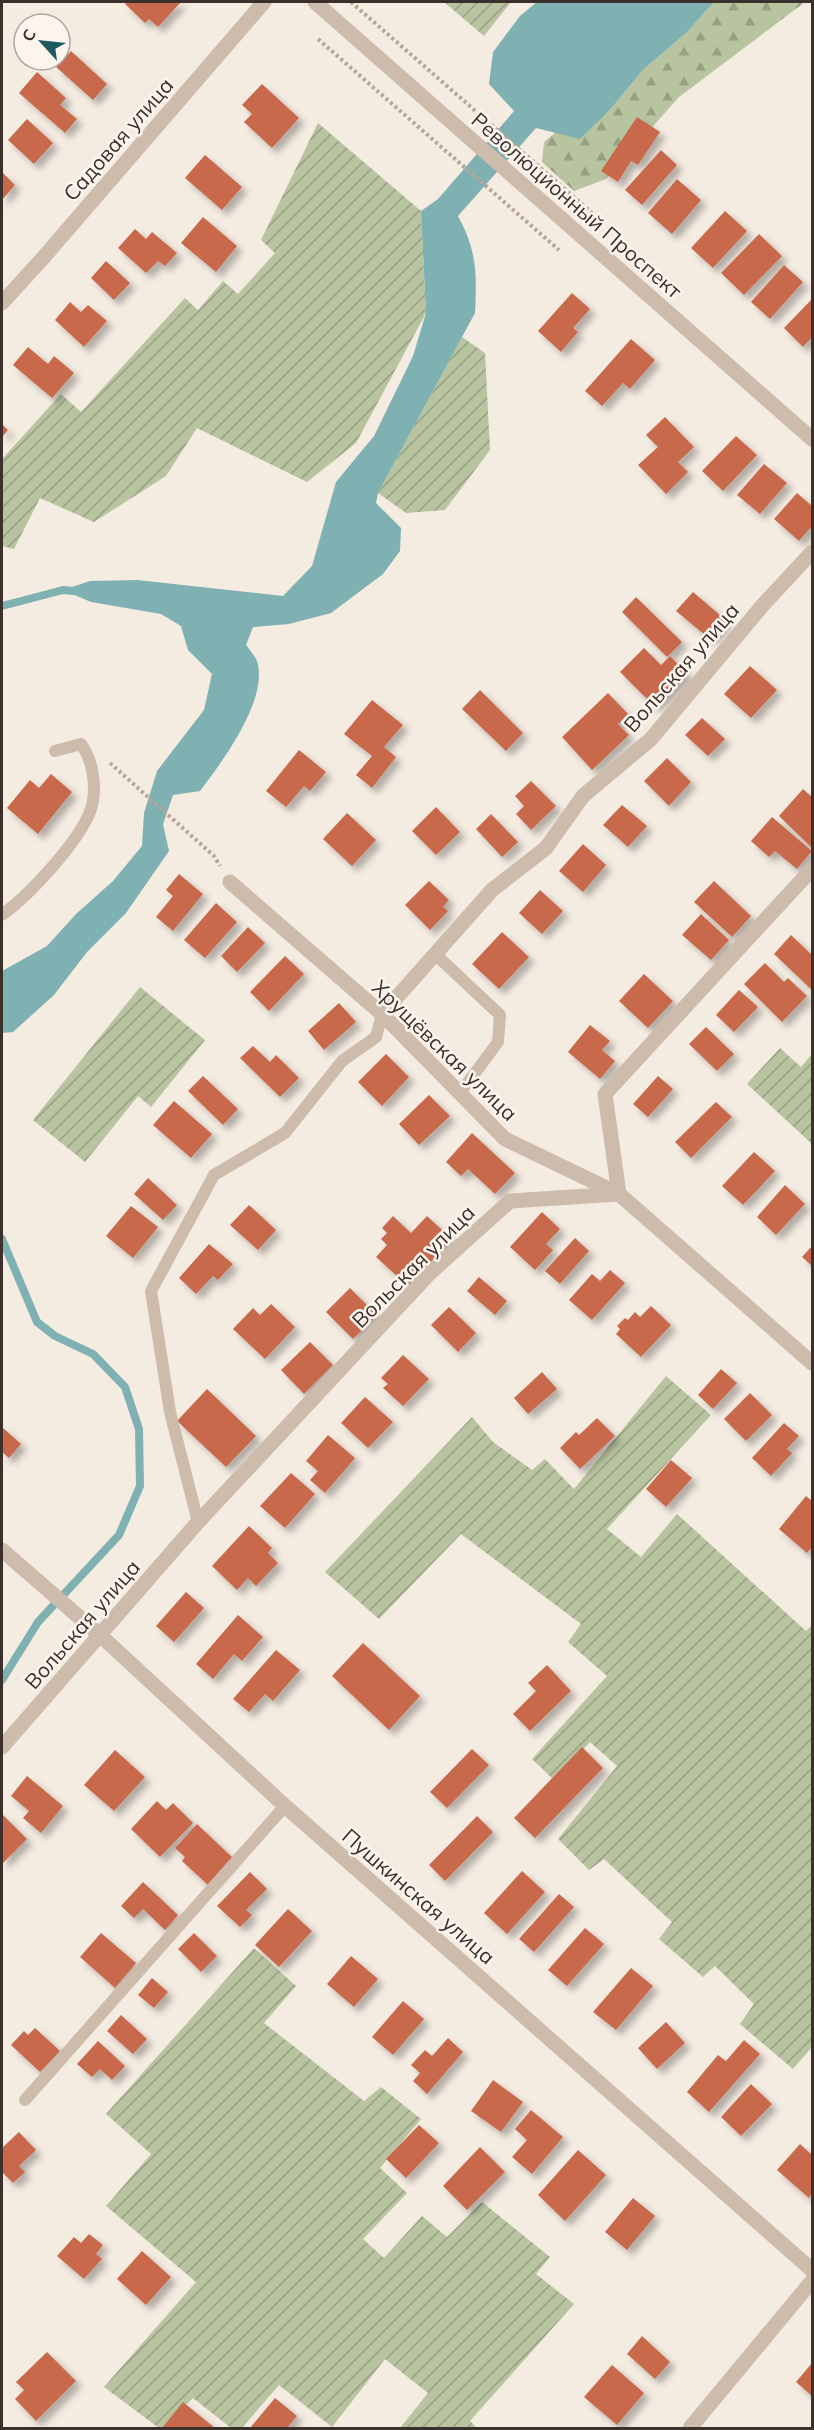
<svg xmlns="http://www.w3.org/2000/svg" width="814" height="2430" font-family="Mulish,sans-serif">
<defs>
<pattern id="forest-firs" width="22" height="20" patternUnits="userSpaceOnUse" patternTransform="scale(1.5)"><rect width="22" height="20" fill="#b8c4a0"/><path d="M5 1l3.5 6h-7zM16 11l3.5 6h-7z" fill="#97a083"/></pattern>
<pattern id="garden-furrows" width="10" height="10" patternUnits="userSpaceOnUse" patternTransform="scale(1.5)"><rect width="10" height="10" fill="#b8c4a0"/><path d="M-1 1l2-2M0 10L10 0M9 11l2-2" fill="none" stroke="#97a083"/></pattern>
<filter id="shadow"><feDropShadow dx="5.5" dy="5.5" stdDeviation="3" flood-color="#0004"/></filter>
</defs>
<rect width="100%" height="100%" fill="#f4ebe1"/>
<!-- forest -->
<path fill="url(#forest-firs)" d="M714,2H805L679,97L606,179L574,191L542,162L544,142L556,132L580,138L609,111L643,70L687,32Z"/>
<!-- garden -->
<path fill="url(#garden-furrows)" d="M444,2H511L484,36Z
M318,123L421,211L426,313L356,443L307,482L197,428L166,476L94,522L40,498L14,549L2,546V459L61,394L81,412L185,298L198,310L223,281L238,294L275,253L261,240Z
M462,337L485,353L490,450L445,510L406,513L378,493Z
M140,987L205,1040L151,1107L138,1096L85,1162L33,1120Z
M780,1048L801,1067L812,1054V1144L747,1084Z
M666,1376L711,1415L607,1529L641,1557L677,1514L806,1631L812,1625V2047L793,2069L740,2024L754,2004L715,1966L703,1977L659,1939L672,1922L604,1859L589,1870L558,1839L617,1766L590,1742L555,1781L532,1759L607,1676L568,1642L581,1624L461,1534L379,1619L325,1572L472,1417L493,1442L532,1470L545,1459L574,1489Z
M254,1948L296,1986L264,2023L364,2101L381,2087L421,2119L380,2168L407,2193L363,2239L384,2258L422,2216L447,2237L482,2202L550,2257L536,2274L574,2304L470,2421L477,2428H400L428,2393L385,2359L332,2427L279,2385L242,2428H231L193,2398L163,2428H159L104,2387L196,2282L106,2206L151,2154L106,2114Z"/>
<!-- water -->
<path fill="#7fb0b2" d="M537,2H714L687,32L643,70L609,111L580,139L536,128L458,216C477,251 477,274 475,313L378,493L376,503L401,528L400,551L383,574L331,613L289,624L253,627L246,645C250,650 257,658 258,665C266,703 222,762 200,791L173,795L163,824L169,851L126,913L87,952L54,995L13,1032L2,1033V971L47,946L76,914L113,881L142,846L144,813L157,771L204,710L212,674L188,650L181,626L161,614L91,602L63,590L90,581L137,580L283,596L312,566L336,482L374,436L413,356L426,313L421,211L438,199L514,111L489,84L493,52L520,16Z"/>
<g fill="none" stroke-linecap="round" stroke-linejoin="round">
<!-- stream -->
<path stroke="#7fb0b2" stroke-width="8" d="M2,606L63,590L74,591
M2,1239L37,1322L55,1336L93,1354L125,1387L139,1429L140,1486L119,1535L38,1622L2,1680"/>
</g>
<!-- building -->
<path fill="#c8694b" filter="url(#shadow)" d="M127,2H181L158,27L149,19L145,23L125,4Z
M71,51L107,84L93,100L56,67Z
M37,72L66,98L60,105L77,119L65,133L19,93Z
M262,84L299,118L272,148L244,122L252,114L242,105Z
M637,117L660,132L638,165L631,161L618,182L601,171Z
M27,119L53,143L34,164L8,140Z
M661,150L677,165L642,205L625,190Z
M205,155L242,187L222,210L185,178Z
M2,172L15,185L2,200Z
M677,179L701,200L672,234L648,213Z
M725,211L747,231L713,268L691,248Z
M203,217L237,246L216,272L181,243Z
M135,229L146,239L152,232L177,253L165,266L158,261L146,273L118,248Z
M759,234L782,256L744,295L721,273Z
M106,261L130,283L114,300L91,278Z
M784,265L803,282L770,319L751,302Z
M572,293L590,309L573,328L578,332L561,352L538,331Z
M812,299V337L803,347L784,328Z
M70,302L81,312L88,305L107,321L84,347L55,320Z
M631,339L655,360L630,389L623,383L602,406L585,391Z
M28,347L48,364L54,356L74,373L52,398L13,365Z
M665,417L694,447L678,462L688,472L666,494L638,465L658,447L646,435Z
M2,424L8,430L2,437Z
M736,436L757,455L723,491L702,471Z
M764,464L787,483L760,514L737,495Z
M797,493L812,506V526L799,541L774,519Z
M693,592L727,621L711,640L676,611Z
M636,597L682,642L667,657L622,612Z
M644,648L661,665L670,656L688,674L655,707L620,672Z
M750,666L777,690L751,718L724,694Z
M480,690L523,733L506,751L462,709Z
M608,693L628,714L618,724L629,735L592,770L562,737Z
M372,700L403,725L384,747L396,757L372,788L356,775L372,756L344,734Z
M702,718L725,739L708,756L685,735Z
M299,750L326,772L310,791L304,786L286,807L266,791Z
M667,758L691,782L669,806L644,781Z
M51,774L72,792L38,834L7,808L30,780L39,788Z
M531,781L556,806L531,830L516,814L524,806L515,796Z
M803,789L812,797V848L779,816Z
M622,805L647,826L628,847L603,825Z
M436,807L460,832L436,855L412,831Z
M347,813L376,840L352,866L323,839Z
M491,814L518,842L502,857L476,829Z
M772,817L812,851L797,869L775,851L769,857L751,841Z
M583,844L606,865L583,892L559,871Z
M179,874L203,894L173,931L156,917L173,896L166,890Z
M429,881L449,900L443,907L448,911L430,930L405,905Z
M714,881L751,916L732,937L694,902Z
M540,890L563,911L542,934L519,913Z
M216,903L237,922L205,958L184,940Z
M701,914L729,940L711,960L682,935Z
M248,927L265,943L237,972L221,956Z
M502,932L529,957L499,989L472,964Z
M791,935L812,955V990L774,954Z
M285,956L304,974L269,1011L250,992Z
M765,963L784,982L788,978L807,996L782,1022L744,984Z
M644,974L673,1001L648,1028L619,1001Z
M739,990L758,1007L734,1032L716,1015Z
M339,1003L356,1022L324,1050L308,1031Z
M590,1025L610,1041L602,1050L615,1061L600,1079L568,1052Z
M706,1027L734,1054L717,1071L689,1044Z
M253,1046L270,1062L276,1055L299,1078L280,1097L240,1058Z
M386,1054L409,1077L382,1106L358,1082Z
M203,1076L238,1109L223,1125L188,1091Z
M658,1076L673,1089L648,1117L633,1104Z
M429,1095L450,1116L419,1145L399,1124Z
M174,1101L212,1134L191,1158L153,1125Z
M716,1102L732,1117L691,1158L675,1142Z
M472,1133L515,1173L495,1194L468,1169L461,1176L446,1162Z
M754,1152L775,1171L743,1205L722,1186Z
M148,1178L177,1205L163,1220L134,1194Z
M785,1185L805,1204L776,1235L757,1217Z
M249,1205L276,1230L258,1250L230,1225Z
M131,1206L158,1227L133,1258L106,1236Z
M542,1212L560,1229L546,1244L553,1250L535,1270L510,1247Z
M393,1216L411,1233L427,1216L452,1239L408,1286L376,1257L387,1245L381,1239L387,1233L382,1228Z
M575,1238L589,1251L560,1284L545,1271Z
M209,1244L233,1264L218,1280L213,1276L196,1294L179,1278Z
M812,1246V1266L802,1257Z
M610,1270L625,1283L592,1320L569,1300L592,1274L600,1281Z
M479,1277L507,1301L495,1315L467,1291Z
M350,1288L377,1315L353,1339L326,1312Z
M271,1304L295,1327L265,1359L233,1329L253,1308L260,1315Z
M651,1306L671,1325L641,1357L616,1334L620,1329L617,1326L625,1318L628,1320L635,1312L640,1317Z
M449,1307L476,1333L458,1352L431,1325Z
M310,1342L333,1365L304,1394L281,1370Z
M403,1355L429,1379L403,1406L383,1388L388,1384L381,1378Z
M721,1369L737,1383L713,1409L698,1395Z
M542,1372L557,1389L528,1414L514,1398Z
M207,1389L256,1436L226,1467L177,1421Z
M750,1393L772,1415L746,1441L724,1419Z
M365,1397L393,1422L368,1448L341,1423Z
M597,1418L615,1436L580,1469L560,1448L576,1432L579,1435Z
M784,1423L799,1436L787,1449L792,1453L771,1476L752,1458Z
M2,1427L21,1444L9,1458L2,1452Z
M328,1435L355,1458L325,1493L310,1480L318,1471L306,1461Z
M671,1460L692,1478L666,1507L646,1489Z
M291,1473L315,1494L285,1528L260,1506Z
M806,1496L812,1501V1547L807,1553L779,1529Z
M249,1526L272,1548L268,1553L278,1563L256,1586L248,1578L237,1590L212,1566Z
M186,1592L204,1608L174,1642L156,1626Z
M238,1615L263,1637L242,1661L234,1654L213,1679L196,1664Z
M363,1643L420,1696L389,1730L332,1676Z
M276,1650L300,1670L273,1701L265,1694L249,1712L233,1699Z
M547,1665L571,1691L530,1731L513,1714L536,1691L528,1683Z
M582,1747L603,1768L535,1838L514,1818Z
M472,1749L489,1765L447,1808L430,1792Z
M115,1750L145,1777L114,1811L84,1785Z
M27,1776L63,1806L41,1833L23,1818L29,1811L11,1796Z
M157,1801L166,1810L173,1803L193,1823L160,1857L131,1829Z
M2,1814L27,1839L2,1864Z
M477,1816L493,1832L445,1881L429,1865Z
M197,1824L233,1858L208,1885L182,1861L185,1857L175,1848Z
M522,1871L545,1892L507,1934L484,1913Z
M250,1872L267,1889L246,1910L252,1915L240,1927L217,1906Z
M143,1882L178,1915L165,1930L143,1909L134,1918L121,1906Z
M559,1894L574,1907L534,1952L519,1939Z
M288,1909L312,1931L279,1967L255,1945Z
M585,1928L604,1944L567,1986L548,1970Z
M101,1933L136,1963L115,1988L80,1957Z
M194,1933L217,1956L201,1972L178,1949Z
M351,1956L378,1979L354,2007L327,1984Z
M631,1968L653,1986L616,2030L593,2012Z
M152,1978L168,1992L154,2008L138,1995Z
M403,2001L424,2019L393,2055L372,2037Z
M121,2015L147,2039L133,2054L107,2031Z
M666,2022L685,2043L657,2069L638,2048Z
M35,2028L60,2051L40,2072L11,2045L24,2031L28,2035Z
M448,2038L463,2052L427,2094L413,2081L420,2073L411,2065L425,2050L432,2056Z
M744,2040L760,2054L709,2112L687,2092L718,2055L726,2061Z
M98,2041L125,2066L112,2080L100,2069L92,2077L77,2064Z
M493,2080L523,2102L501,2132L471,2111Z
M751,2084L772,2104L741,2136L721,2117Z
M531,2110L563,2137L532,2174L512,2157L527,2140L515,2129Z
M419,2125L439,2143L406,2178L386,2159Z
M19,2132L36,2150L19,2166L25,2172L13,2183L2,2172V2148Z
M800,2144L812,2155V2193L809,2198L777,2170Z
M480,2147L505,2172L467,2210L443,2186Z
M578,2150L606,2175L565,2221L538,2195Z
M633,2198L655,2216L627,2250L605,2232Z
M89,2234L103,2245L96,2254L102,2259L84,2279L57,2256L74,2237L81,2243Z
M142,2251L171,2277L146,2305L117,2279Z
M642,2336L670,2362L655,2379L627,2354Z
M47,2352L76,2381L36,2421L15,2399L24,2390L16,2382Z
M812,2363V2396L796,2382Z
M612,2365L644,2393L617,2425L584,2397Z
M275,2398L297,2416L287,2428H250Z
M183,2402L215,2428H162Z"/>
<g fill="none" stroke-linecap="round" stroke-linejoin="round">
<!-- path -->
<path stroke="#b9a596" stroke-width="4" stroke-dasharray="3 3" stroke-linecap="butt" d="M351,2L592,213
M318,39L559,250
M110,763L214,856L220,866"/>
<!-- service -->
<path stroke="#cdbbac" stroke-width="12" d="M2,915C28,896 88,834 93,801C96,782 92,759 81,744L55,751
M435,954L500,1015L498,1042L460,1093
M198,1522L170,1412L151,1291L214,1175L285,1133L342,1061L376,1037L382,1014
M25,2100L285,1806"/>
<!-- minor -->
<path stroke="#cdbbac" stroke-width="15" d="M2,303L43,258L264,2
M230,882L382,1014L505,1139L619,1194L812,1363
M382,1014L492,890L546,848L583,796L651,739L762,606L812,552
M2,1550L101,1636L285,1806L812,2270
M2,1747L198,1522L430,1273L510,1201L619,1194L605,1094L812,869"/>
<!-- tertiary -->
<path stroke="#cdbbac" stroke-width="15" d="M315,2L812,439
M690,2428L812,2281"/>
</g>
<g text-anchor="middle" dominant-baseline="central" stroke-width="5" stroke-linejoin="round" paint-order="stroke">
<!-- street labels -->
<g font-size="21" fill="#3b302b" stroke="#fbf5ee">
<text transform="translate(118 139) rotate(-49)">Садовая улица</text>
<text transform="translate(577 205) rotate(41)">Революционный Проспект</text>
<text transform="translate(681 667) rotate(-49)">Вольская улица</text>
<text transform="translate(445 1050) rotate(44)">Хрущёвская улица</text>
<text transform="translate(413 1266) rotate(-45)">Вольская улица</text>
<text transform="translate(82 1624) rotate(-49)">Вольская улица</text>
<text transform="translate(419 1896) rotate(41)">Пушкинская улица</text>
</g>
</g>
<!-- border -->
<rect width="814" height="2430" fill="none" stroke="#3b302b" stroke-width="6"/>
<!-- north arrow -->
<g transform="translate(42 42) rotate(297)"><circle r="28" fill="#fbf5ee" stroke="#aea6a0" stroke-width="1.5"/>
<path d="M0-4.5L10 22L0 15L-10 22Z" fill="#1f5a5e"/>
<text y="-9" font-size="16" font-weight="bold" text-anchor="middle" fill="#3b302b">С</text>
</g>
</svg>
